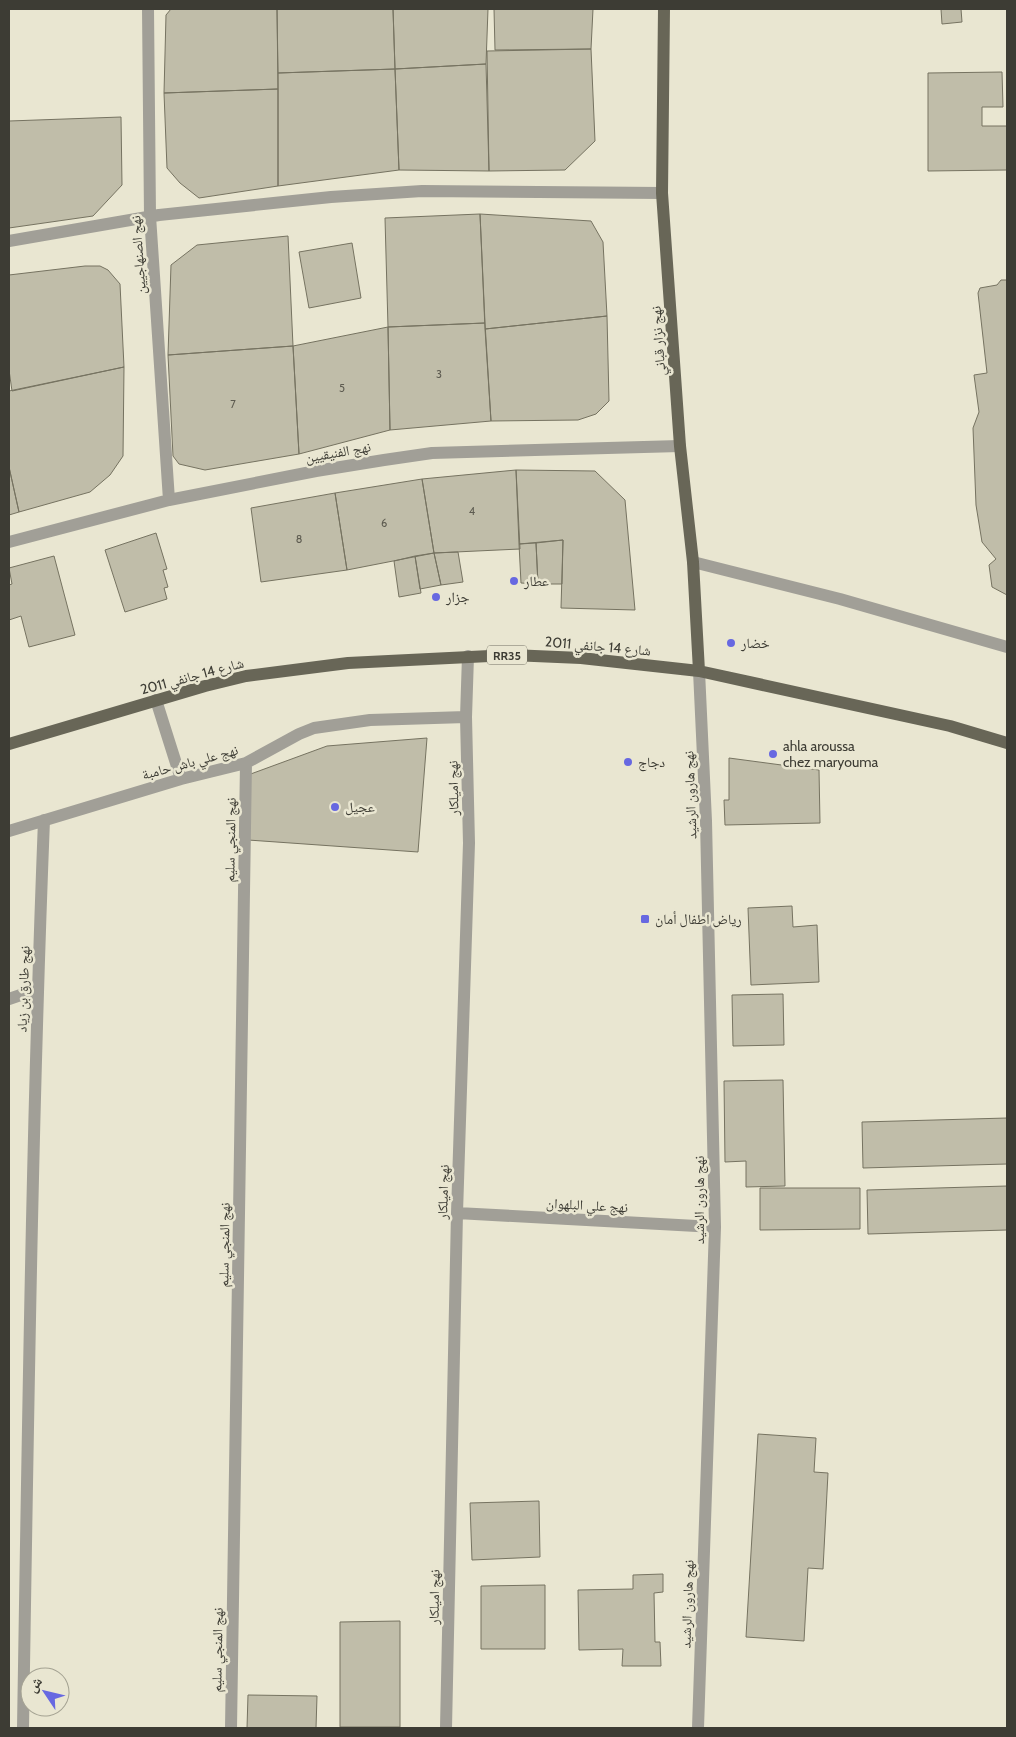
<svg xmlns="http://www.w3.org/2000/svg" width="1016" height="1737" font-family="Cabin,'Noto Naskh Arabic',sans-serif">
<rect width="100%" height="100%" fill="#e9e6d1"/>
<!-- building -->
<path fill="#c0bda9" stroke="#767361" d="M171,9H277L278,89L164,93L166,15Z
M277,9H393L395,69L278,73Z
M393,9H488L486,64L395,69Z
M494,9H593L591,49L495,50Z
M941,9H961L962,22L942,24Z
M591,49L595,141L565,170L489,171L487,51Z
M486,64L489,171L399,170L395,69Z
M395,69L399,170L278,186V73Z
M1002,72L1003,107H982V126H1007V170L928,171V73Z
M278,89V186L199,198L180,183L167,168L164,93Z
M121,117L122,185L93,216L9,228V121Z
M480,214L591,221L603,242L607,316L485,329Z
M480,214L485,323L388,327L385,218Z
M288,236L293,346L168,355L171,265L197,245Z
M352,243L361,298L309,308L299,252Z
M85,266H100L108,270L120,284L124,367L12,391L9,370V275Z
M1001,280H1007V595L992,587L989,565L996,559L982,542L976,505L973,428L979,412L974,375L987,373L978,293L980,288L997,285Z
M607,316L609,401L596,414L578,420L491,421L485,329Z
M485,323L491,421L390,430L388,327Z
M388,327L390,430L299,454L293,346Z
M293,346L299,454L205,470L179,464L173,456L168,355Z
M124,367L123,456L110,475L90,492L19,512L9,467V391Z
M9,467L19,512L9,515Z
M516,470L520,549L434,553L422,479Z
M516,470L595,471L625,500L635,610L561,608L563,540L519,544Z
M422,479L434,553L347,570L335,493Z
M335,493L347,570L261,582L251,508Z
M156,533L167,569L163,570L168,587L164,588L167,599L125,612L105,550Z
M563,540L562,584H538L536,543Z
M536,543L538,584L521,583L519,544Z
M458,552L463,582L441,585L434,553Z
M434,553L441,585L420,589L415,556Z
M54,556L75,635L29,647L21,616L9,620V585L12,584L9,568Z
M415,556L421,593L399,597L394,561Z
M427,738L418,852L248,840V775L327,746Z
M729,758L819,770L820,823L725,825L724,800H729Z
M792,906L793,927L817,925L819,982L751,985L748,908Z
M783,994L784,1045L733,1046L732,995Z
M783,1080L785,1186L746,1187V1161L725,1162L724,1081Z
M1007,1118V1164L863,1168L862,1122Z
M1007,1186V1230L868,1234L867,1190Z
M760,1188H860V1229L760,1230Z
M758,1434L816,1438L814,1472L828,1473L823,1569L808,1568L804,1641L746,1637Z
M539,1501L540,1557L472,1560L470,1503Z
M663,1574V1592L654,1593L655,1642H660L661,1666H622L623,1649L579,1650L578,1590L633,1589V1575Z
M545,1585V1649H481V1586Z
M400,1621V1727H340V1622Z
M248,1695L317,1696L316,1728H247Z"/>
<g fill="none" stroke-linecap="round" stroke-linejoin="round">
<!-- minor -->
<path stroke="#a19f97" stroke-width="12" d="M148,9L150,216L169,500
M9,241L159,215L331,197L422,191L662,193
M9,542L169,500L316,471L384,460L432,453L680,446
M693,562L840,599L1007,647
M156,700L181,779
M9,831L181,779L246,763L299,734L314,728L370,720L466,717
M9,999L38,989
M457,1213L715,1227
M23,1728C28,1425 32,1123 44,820
M231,1728L246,763
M446,1728L457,1213L469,843L466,717L468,656
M698,1728L715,1227L706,821L699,671"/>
<!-- major -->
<path stroke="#686657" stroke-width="12" d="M664,9L662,193L680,446L693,562L699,671
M9,744L205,686L246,676L348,663L511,655L581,658L699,671L950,726L1007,743"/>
</g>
<!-- markers -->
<g fill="#6768e1" stroke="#e9e6d1" stroke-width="2">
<circle cx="514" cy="581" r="5"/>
<circle cx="436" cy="597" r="5"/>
<circle cx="731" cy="643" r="5"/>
<circle cx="773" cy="754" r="5"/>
<circle cx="628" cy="762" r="5"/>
<circle cx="335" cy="807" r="5"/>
<rect x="640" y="914" width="10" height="10" rx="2.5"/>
</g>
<g text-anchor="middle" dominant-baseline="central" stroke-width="5" stroke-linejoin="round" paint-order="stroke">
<!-- number labels -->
<g font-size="11" fill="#5e5c51">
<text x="439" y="374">3</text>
<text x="342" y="388">5</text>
<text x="233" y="404">7</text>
<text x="472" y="511">4</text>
<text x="384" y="523">6</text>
<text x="299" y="539">8</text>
</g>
<!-- shield labels -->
<rect fill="#e9e6d1" stroke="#716f63" stroke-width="1" x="487" y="645.5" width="40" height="19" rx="4"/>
<g font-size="12" font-weight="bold" fill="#3d3c34">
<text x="507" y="655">RR35</text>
</g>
<!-- street labels -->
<g font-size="14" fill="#3d3c34" stroke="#e9e6d1">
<text transform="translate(138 255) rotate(-94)">نهج الصنهاجيين</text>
<text transform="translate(658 341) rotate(-94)">نهج نزار قباني</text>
<text transform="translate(338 452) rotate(-10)">نهج الفنيقيين</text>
<text transform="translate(598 646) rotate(5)">شارع 14 جانفي 2011</text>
<text transform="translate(192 676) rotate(-15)">شارع 14 جانفي 2011</text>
<text transform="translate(190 762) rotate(-15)">نهج علي باش حامبة</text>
<text transform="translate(453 788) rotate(-91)">نهج اميلكار</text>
<text transform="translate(690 795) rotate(-92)">نهج هارون الرشيد</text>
<text transform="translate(230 840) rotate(-89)">نهج المنجي سليم</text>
<text transform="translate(23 989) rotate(-88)">نهج طارق بن زياد</text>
<text transform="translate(443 1192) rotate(-88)">نهج اميلكار</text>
<text transform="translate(699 1200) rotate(-90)">نهج هارون الرشيد</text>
<text transform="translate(587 1205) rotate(3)">نهج علي البلهوان</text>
<text transform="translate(224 1245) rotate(-89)">نهج المنجي سليم</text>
<text transform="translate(434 1597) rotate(-89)">نهج اميلكار</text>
<text transform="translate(687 1604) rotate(-88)">نهج هارون الرشيد</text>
<text transform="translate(217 1650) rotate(-89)">نهج المنجي سليم</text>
</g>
<!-- poi labels -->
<g font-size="14" fill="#3d3c34" stroke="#e9e6d1" text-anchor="start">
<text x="524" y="581">عطار</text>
<text x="446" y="597">جزار</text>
<text x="741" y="643">خضار</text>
<text x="783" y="746">ahla aroussa<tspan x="783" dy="16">chez maryouma</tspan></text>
<text x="638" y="762">دجاج</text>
<text x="345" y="807">عجيل</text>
<text x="655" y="919">رياض اطفال أمان</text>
</g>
</g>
<!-- border -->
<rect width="1016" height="1737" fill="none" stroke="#3d3c34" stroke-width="20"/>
<!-- north arrow -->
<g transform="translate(45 1692) rotate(305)"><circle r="24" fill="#e9e6d1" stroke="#a4a292"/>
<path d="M0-4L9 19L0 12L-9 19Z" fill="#6768e1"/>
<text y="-8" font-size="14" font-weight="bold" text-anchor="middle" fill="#3d3c34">ش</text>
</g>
</svg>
